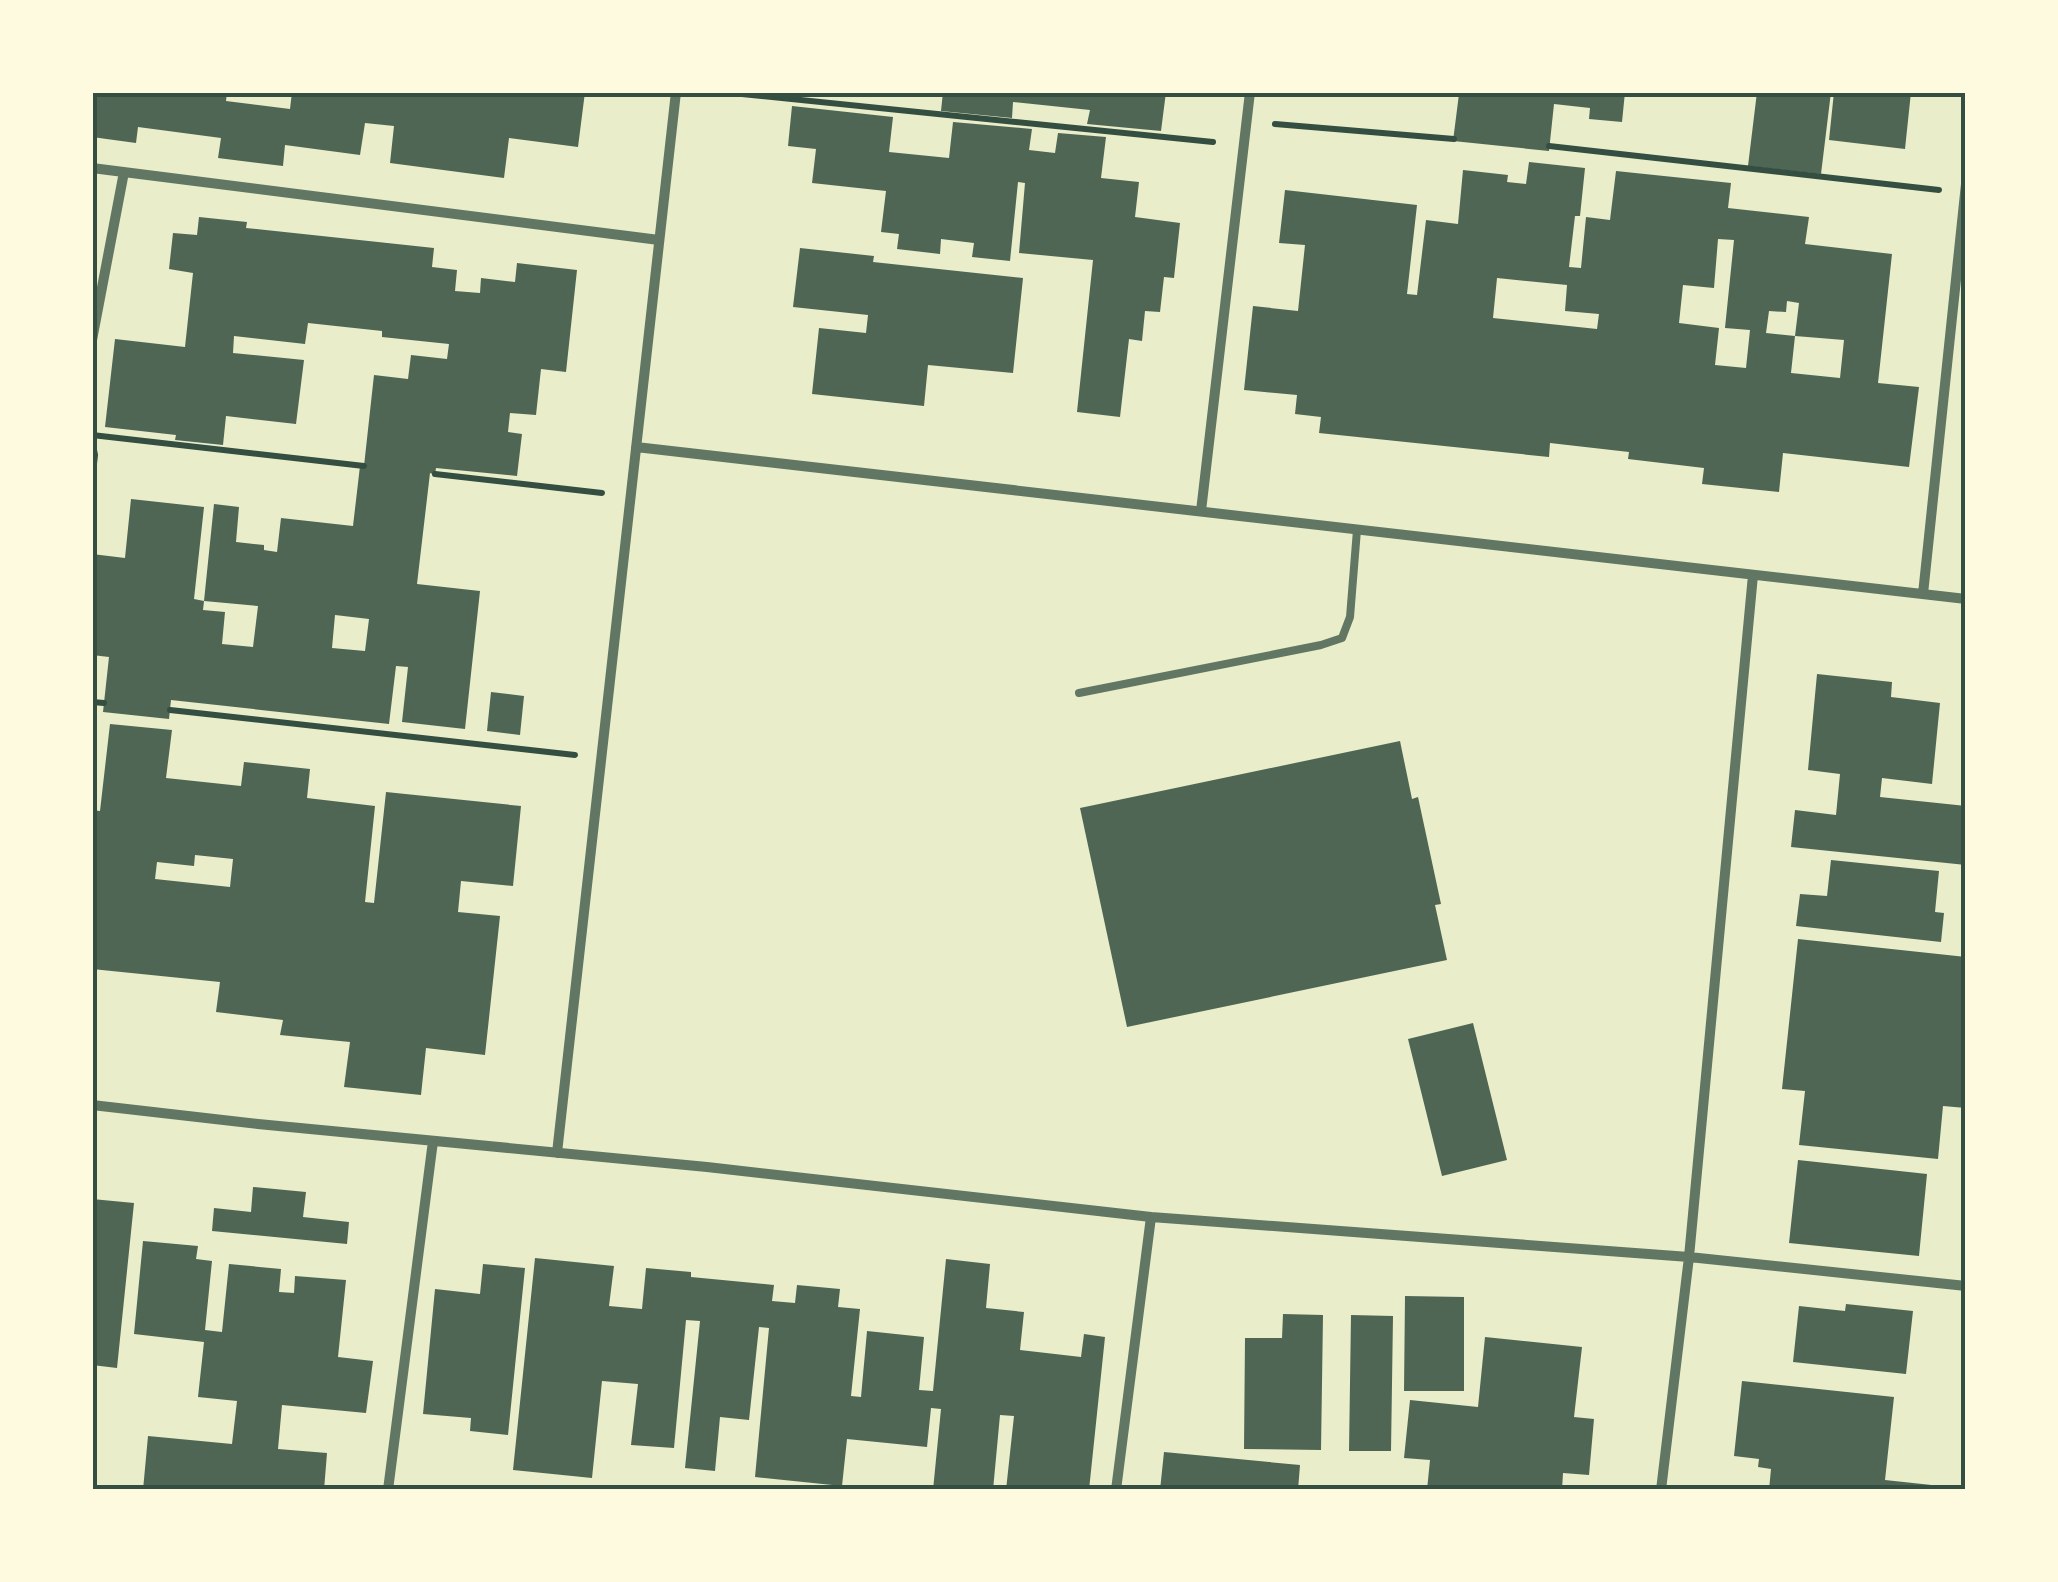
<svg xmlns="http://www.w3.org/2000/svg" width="2058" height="1582" font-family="Raleway,sans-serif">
<rect width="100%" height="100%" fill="#e9edc9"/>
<!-- building -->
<path fill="#4f6655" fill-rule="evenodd" d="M92,92H227L226,101L290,109L292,92H585L578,147L509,138L504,178L390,163L394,126L365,123L360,155L285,145L283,166L218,158L221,138L138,127L136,143L92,137Z
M943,92H1166L1161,131L1087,124L1090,110L1013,102L1012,118L941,111Z
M1468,92H1625L1622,122L1589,119L1590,108L1554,104L1549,151L1453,141L1459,94L1468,95Z
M1757,92H1831L1821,174L1748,166Z
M1834,92H1911L1905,149L1829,140Z
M792,106L893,117L889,152L949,158L953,122L1032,129L1029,150L1055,153L1058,133L1106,137L1101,178L1139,182L1135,217L1180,223L1174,278L1164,277L1160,312L1145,311L1142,341L1129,339L1120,417L1077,412L1093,260L1019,253L1025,183L1018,182L1010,261L972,257L974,243L941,239L940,254L897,249L899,234L881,232L886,191L812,183L816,149L788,146Z
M1529,162L1585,168L1580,216H1575L1569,267L1581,268L1586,217L1610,220L1616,171L1731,183L1728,208L1809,217L1805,244L1892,254L1878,383L1919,387L1909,467L1783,453L1779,492L1702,484L1704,468L1628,459L1629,452L1550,443L1549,457L1319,433L1321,417L1295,414L1297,395L1244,390L1253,306L1298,311L1305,245L1279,243L1285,190L1417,205L1407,294L1417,295L1426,220L1458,224L1463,170L1508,175L1507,182L1526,184ZM1718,239L1734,240L1725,328L1750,330L1746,368L1715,365L1719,328L1679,323L1683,285L1714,288ZM1497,278L1567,285L1565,311L1599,314L1597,329L1493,318ZM1787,301L1799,303L1795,336L1844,340L1840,378L1791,373L1795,336L1766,333L1769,311L1786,312Z
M199,217L247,222L246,228L434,248L432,267L457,270L455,291L480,293L481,278L515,282L517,263L577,270L566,372L541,369L536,415L510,413L508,432L522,434L517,476L436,468L435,475L430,473L417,584L480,591L465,729L402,722L408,667L396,666L389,724L171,700L169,719L103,712L109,657L92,655V554L125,558L131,499L204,507L194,599L204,601L203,610L225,612L222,644L253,647L258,606L204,601L214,504L239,507L236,542L264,545V550L277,552L281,518L353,526L360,466H364L374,375L408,379L411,355L447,359L449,344L382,337V331L308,323L305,344L234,336L233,353L304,360L296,424L226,416L223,445L175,440L176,435L105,427L115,339L185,347L193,273L169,269L173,233L197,235ZM335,615L369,619L365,651L332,648Z
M800,248L874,256L873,262L1023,278L1013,373L928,365L924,406L812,394L819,328L866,333L868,315L793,307Z
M1817,674L1892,682L1891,697L1940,703L1932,784L1882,778L1880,797L1966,806V865L1791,847L1795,810L1836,815L1840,774L1808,770Z
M491,692L524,696L520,735L487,731Z
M110,724L172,730L166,778L241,786L244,762L310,769L307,798L375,806L365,902L374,903L386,792L521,806L513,886L461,881L458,912L500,916L485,1055L426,1048L421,1095L344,1087L350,1042L280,1035L283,1020L216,1012L220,982L92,969V810L100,811ZM195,855L233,859L230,887L155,879L157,862L194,866Z
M1400,741L1412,799L1418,797L1441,904L1435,905L1447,960L1127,1027L1080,808Z
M1831,860L1939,871L1935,912L1944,913L1941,942L1796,926L1800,894L1827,896Z
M1798,939L1966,957V1108L1943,1106L1938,1159L1799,1145L1805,1091L1782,1089Z
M1473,1023L1507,1160L1442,1176L1408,1039Z
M1798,1160L1927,1174L1919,1256L1789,1243Z
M253,1187L306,1192L303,1217L349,1222L347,1244L212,1231L214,1208L251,1212Z
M92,1199L134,1203L117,1368L92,1365Z
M143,1241L198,1246L196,1259L212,1261L205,1330L222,1332L229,1264L281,1269L279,1292L294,1293L295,1276L346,1280L338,1357L373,1361L366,1413L282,1405L278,1449L327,1453L324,1490H143L148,1436L232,1444L237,1401L198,1397L204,1342L134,1334Z
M535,1258L614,1266L609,1306L642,1309L646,1268L691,1272V1277L774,1285L772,1301L795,1303L797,1285L840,1289L838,1307L860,1309L851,1396L861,1397L867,1331L924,1337L919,1390L933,1391L946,1259L990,1264L986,1308L1024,1312L1020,1350L1081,1357L1084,1334L1105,1337L1089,1490H1006L1014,1416L1000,1415L993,1490H933L941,1409L931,1408L927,1447L847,1439L842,1486L755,1477L769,1328L759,1327L749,1420L720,1417L715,1471L685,1468L700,1321L686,1320L674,1448L631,1445L638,1384L602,1381L592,1478L513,1470Z
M483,1264L525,1268L508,1435L470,1431L471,1418L423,1414L435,1289L480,1294Z
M1405,1296L1464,1297V1391H1404Z
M1846,1304L1913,1311L1906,1374L1793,1362L1799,1306L1845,1311Z
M1283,1314L1323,1315L1321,1450L1244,1449L1245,1338H1282Z
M1351,1315L1393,1316L1391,1451H1349Z
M1485,1337L1582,1347L1574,1417L1594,1419L1589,1475L1563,1473L1562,1490H1427L1430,1460L1404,1458L1410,1400L1478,1407Z
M1742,1381L1894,1397L1885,1480L1950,1487V1490H1769L1771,1469L1758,1467L1759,1459L1734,1456Z
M1164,1452L1300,1465L1298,1490H1160Z"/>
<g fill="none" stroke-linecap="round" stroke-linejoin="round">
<!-- path -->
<path stroke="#344e41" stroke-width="6" d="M722,92L1213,142
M1275,124L1454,139
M1549,146L1939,190
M92,435L364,466
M92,441L95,455L92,481
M435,474L602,493
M92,702L104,703
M170,710L575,755"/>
<!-- service -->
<path stroke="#617663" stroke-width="8" d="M1079,693L1321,645L1342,638L1350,617L1357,530"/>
<!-- minor -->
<path stroke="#617663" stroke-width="10" d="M92,168L659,240
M92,340L124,172
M636,447L1966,599
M1201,511L1250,92
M1923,594L1966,184
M92,1105L258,1124L707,1167L1151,1217L1689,1257L1966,1286
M557,1153L676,92
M388,1490L433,1141
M1116,1490L1151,1217
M1661,1490L1689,1257L1753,575"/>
</g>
<!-- border -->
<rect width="2058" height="1582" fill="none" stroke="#fefae0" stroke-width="190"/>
<rect x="95" y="95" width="1868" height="1392" fill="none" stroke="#344e41" stroke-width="4"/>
</svg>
